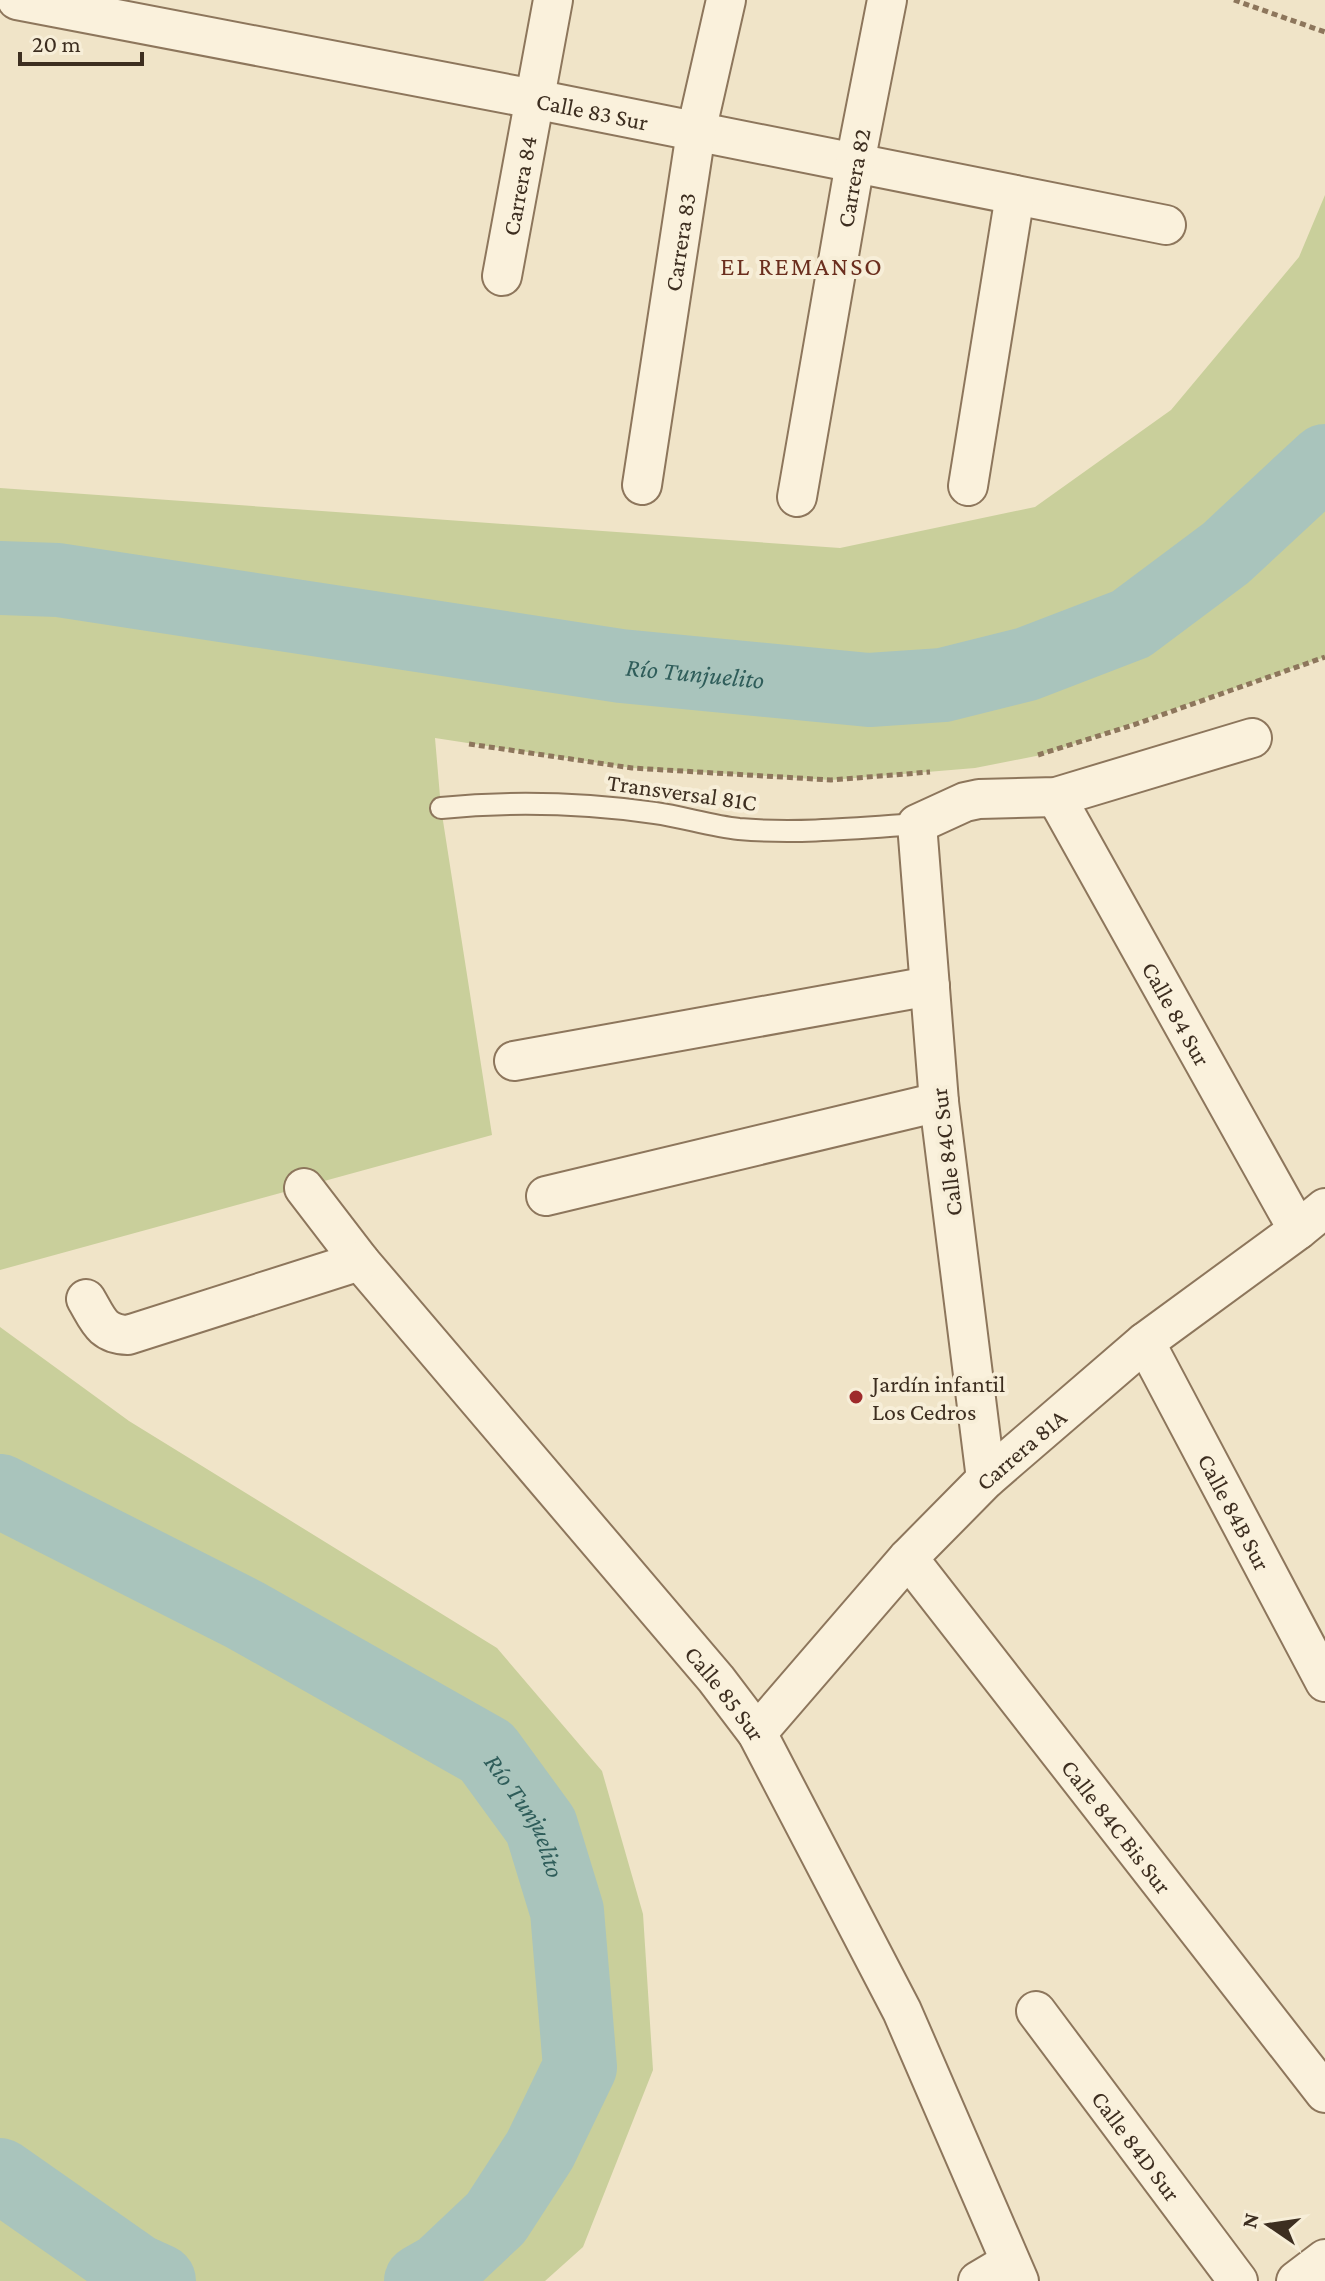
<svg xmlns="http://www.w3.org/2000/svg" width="1325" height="2281" font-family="'Crimson Pro',serif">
<rect width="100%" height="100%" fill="#f0e4c8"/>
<!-- green -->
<path fill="#c9cf9b" d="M1325,195V657L1041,755L975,768L831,780L632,768L435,738L441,808L492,1135L0,1270V488L840,548L1035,507L1171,410L1299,257Z
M0,1327L129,1421L497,1648L602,1771L643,1914L653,2070L583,2247L545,2281H0Z"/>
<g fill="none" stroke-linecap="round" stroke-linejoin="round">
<!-- river -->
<g stroke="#a9c4bc" stroke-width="74">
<path id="s1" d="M0,578L58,580L621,666L869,690L943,685L1027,664L1131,624L1226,553L1325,461"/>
<path id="s2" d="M0,1491L245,1615L487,1752L541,1826L567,1911L580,2067L540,2150L496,2218L442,2269L421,2281"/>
<path d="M0,2175L137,2271L159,2281"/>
</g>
<!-- lane casing -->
<g stroke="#8d765c" stroke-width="24">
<path id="lane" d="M441,808C512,801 583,803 655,813C683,817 711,826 739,829C798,834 859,828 917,824"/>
</g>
<!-- street casing -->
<g stroke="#8d765c" stroke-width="42">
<g id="street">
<path id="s3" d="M17,0L534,99L1166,225"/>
<path id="s4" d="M502,276L553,0"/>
<path id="s5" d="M642,485L696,132L726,0"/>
<path d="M968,486L1015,195"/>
<path id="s6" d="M797,497L855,163L887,0"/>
<path id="s7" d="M1056,797L1298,1230"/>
<path d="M514,1061L930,986"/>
<path id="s8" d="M304,1188L360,1261L716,1679L757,1733L902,2011L1019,2281"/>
<path d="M546,1196L939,1102"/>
<path d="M86,1299C98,1319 101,1334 128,1335L360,1261"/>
<path id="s9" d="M1145,1342L1325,1682"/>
<path d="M986,1479L939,1102L917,824L965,802L979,799L1056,797L1252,738"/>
<path id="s10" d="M908,1558L1325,2093"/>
<path id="s11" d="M757,1733L908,1558L986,1479L1145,1342L1298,1230L1325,1208"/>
<path id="s12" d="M1036,2011L1238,2281"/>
<path d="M978,2281L1010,2262"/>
<path d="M1296,2281L1325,2259"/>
</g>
</g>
<!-- path -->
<path stroke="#8d765c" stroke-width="5" stroke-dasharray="6 4" stroke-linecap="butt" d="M1234,0L1325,32
M469,744L632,768L831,780L930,772
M1038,755L1136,724L1325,657"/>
<!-- lane -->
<use href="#lane" stroke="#faf1dc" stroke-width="20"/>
<!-- street -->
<use href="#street" stroke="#faf1dc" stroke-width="38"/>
</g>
<!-- markers -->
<circle fill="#9e2a2b" stroke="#f7eed8" stroke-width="3" cx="856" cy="1397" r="8"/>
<g text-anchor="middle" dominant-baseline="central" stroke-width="8" stroke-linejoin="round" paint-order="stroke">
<!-- street labels -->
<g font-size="24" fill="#3d2e20" stroke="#f7eed8">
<text stroke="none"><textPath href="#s3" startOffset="586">Calle 83 Sur</textPath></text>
<text stroke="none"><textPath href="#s6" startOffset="324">Carrera 82</textPath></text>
<text stroke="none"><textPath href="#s4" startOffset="92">Carrera 84</textPath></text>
<text stroke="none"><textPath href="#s5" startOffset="246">Carrera 83</textPath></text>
<text transform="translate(682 792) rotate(8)">Transversal 81C</text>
<text stroke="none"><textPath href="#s7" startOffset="248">Calle 84 Sur</textPath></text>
<text transform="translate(946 1152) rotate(-97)">Calle 84C Sur</text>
<text stroke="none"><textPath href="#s11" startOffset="388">Carrera 81A</textPath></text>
<text stroke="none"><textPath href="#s9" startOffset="192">Calle 84B Sur</textPath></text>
<text stroke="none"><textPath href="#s8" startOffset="658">Calle 85 Sur</textPath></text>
<text stroke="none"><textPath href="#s10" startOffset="340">Calle 84C Bis Sur</textPath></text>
<text stroke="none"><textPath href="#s12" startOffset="168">Calle 84D Sur</textPath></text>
</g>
<!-- poi labels -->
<g font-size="24" fill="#3d2e20" stroke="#f7eed8" text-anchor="start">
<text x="872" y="1383">Jardín infantil<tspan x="872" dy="28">Los Cedros</tspan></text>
</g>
<!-- neighbourhood labels -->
<g font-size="26" letter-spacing="2" fill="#6b2e1e" stroke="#f7eed8">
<text x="802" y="266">EL REMANSO</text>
</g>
<!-- water labels -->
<g font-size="26" font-style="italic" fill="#2f5d5a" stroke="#f7eed8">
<text stroke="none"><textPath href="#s1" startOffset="702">Río Tunjuelito</textPath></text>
<text stroke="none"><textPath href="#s2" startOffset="628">Río Tunjuelito</textPath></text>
</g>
</g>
<!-- north arrow -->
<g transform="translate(1269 2225) rotate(283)" stroke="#f7eed8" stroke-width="6" paint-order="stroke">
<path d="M0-6L14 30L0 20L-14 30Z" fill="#3d2e20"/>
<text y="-12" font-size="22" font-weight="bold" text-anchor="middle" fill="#3d2e20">N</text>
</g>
<!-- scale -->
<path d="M20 52v12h122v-12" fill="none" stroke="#3d2e20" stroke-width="4"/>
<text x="32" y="52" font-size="24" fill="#3d2e20" stroke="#f7eed8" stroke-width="6" paint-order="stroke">20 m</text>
</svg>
